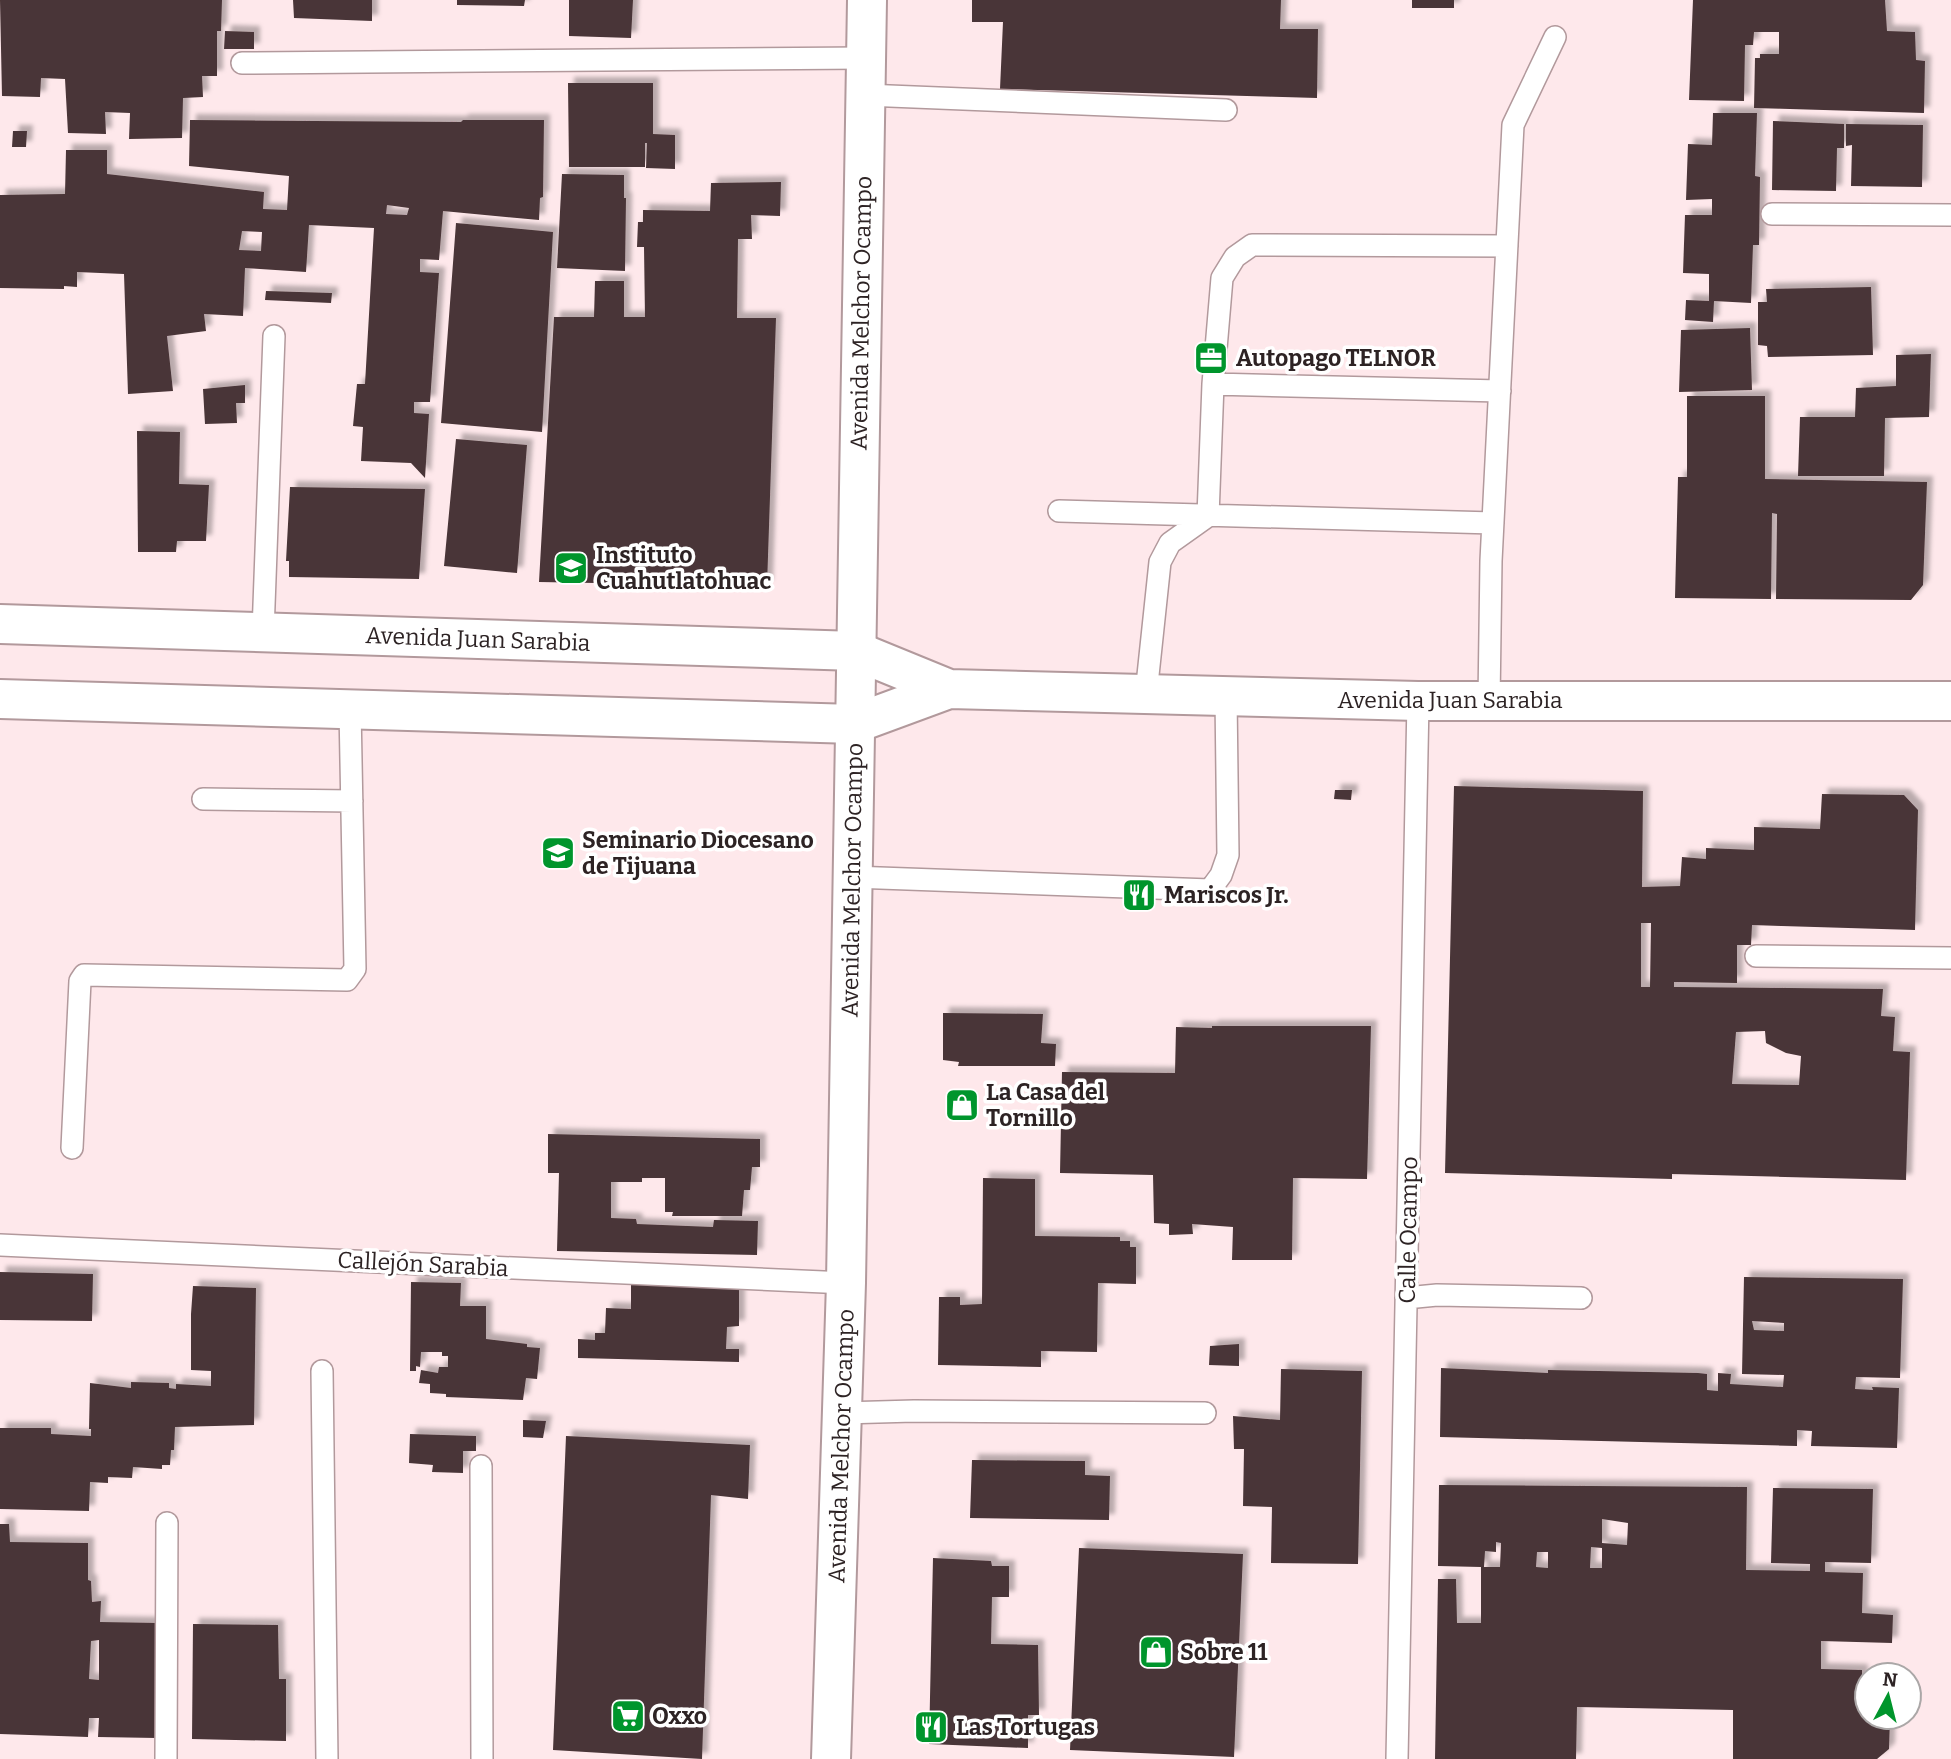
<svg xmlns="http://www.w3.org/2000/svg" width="1951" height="1759" font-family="Bitter,serif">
<defs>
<filter id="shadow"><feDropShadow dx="6" dy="-6" stdDeviation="2" flood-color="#0004"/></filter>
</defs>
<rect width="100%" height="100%" fill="#fee8eb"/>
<!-- building -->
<path fill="#493537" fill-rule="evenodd" filter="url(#shadow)" d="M0,0H222L221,31H217V76H202L203,97L183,98L182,138L129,139L130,113L105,112L106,134L68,133L65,79L41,78L40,97L2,96Z
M293,0H372V21L294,18Z
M457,0H525L524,6L457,5Z
M569,0H633L631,38L569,36Z
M972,0H1281L1280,29H1318L1317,98L1000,89L1003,22H972Z
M1412,0H1454V8H1412Z
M1693,0H1885L1887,31L1915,32L1916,60L1925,61L1924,113L1754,108L1755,58H1760V54H1779V32H1754L1753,45H1745L1744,101L1689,100Z
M225,31L254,32V49H224Z
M568,83H653V134L675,135V169L646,168L647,143H645V167H569Z
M1713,113H1757L1755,176L1760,177L1759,245H1753L1751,303L1714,301L1713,322L1685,320L1686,300L1709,301V274L1683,273L1685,215H1712V199L1686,200L1688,144L1712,145Z
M190,120L461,122L463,120H544L543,197L540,198L539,220L443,211L439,260L420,259V272L439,273L430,402H414V413L429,414L425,478L411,463L361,461L363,427L353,426L357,384H365L374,228L309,225L306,272L245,268L243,316L204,314L206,331L167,336L173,391L128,394L124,274L77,272V287L64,286V289L0,288V195L65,194L66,150H107V174L264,192L263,209L287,210L289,176L189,166ZM387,205L409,208L407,215L386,214ZM242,231L262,232L261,251L239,250Z
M1773,121L1844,124V148H1837L1836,191L1772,190Z
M1846,124L1923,125L1922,187L1851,186L1852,145L1846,146Z
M13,131H27L26,147H12Z
M562,174L624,175V198H626L625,271L557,268Z
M781,182L780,216L751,215L752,239H738L737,318H776L767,586L539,582L554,317H594L595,281H624V317H645L644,247H637L638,222H643V210L710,211L711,183Z
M456,223L553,232L542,432L441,423Z
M1871,287L1873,355L1768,357L1767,346L1758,345V302H1767L1766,289Z
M266,291L332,293L331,303L265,300Z
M1750,328L1752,390L1679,392L1681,330Z
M1931,354L1929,417L1885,418L1884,476H1798L1800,417H1855L1856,388L1896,386V355Z
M245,385V403H236L237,423L205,424L203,389Z
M1687,396H1765V479L1927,482L1923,585L1911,600L1776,599L1777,514L1772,513L1771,599L1675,598L1678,477H1687Z
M137,431L180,432L179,484L209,485L206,541H177L176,552H138Z
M456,439L527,445L517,573L444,566Z
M290,487L425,489L419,579L289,577V561H286Z
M1454,786L1643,791L1642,887L1680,886L1682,857L1706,859V848L1754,850V827L1820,829L1822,794L1904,795L1918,810L1915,930L1752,925L1751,945H1737V983L1674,982V987H1677L1883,989L1881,1016L1895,1017L1893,1051L1910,1052L1906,1180L1672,1174V1179L1445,1173ZM1641,923H1651L1650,987H1641ZM1765,1031L1766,1043L1786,1053L1801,1056L1799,1085L1732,1084L1736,1032Z
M1335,790H1352L1351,800L1334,799Z
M943,1013L1043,1014L1041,1043L1056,1044L1055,1066H958L959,1062L943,1060Z
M1212,1026H1371L1367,1179L1293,1178L1292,1260H1232L1233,1227L1192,1224L1193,1234L1169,1235V1224L1154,1223L1153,1175L1060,1173L1062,1072L1175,1073L1176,1027L1212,1028Z
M548,1134L760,1139V1167H752L750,1190H744L742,1216H672L673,1212H665V1178H642V1182H611V1218L636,1219L637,1224L713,1227L714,1220L758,1221L757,1255L557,1251L559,1173H548Z
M983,1178L1035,1179V1236L1120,1237V1241H1130V1247H1136V1284L1098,1283L1097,1352L1041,1351V1367L938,1365L939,1297H960V1305L982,1304Z
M0,1272L93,1274L92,1321L0,1320Z
M1744,1277L1903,1279L1900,1378L1856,1377L1855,1389L1873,1390L1872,1387L1899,1388L1897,1448L1811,1446L1812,1431L1797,1430V1446L1440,1437L1441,1368L1548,1373V1370L1698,1373L1707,1374V1390L1718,1391V1373L1731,1374L1730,1384L1783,1387L1784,1375L1742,1374ZM1752,1321L1784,1323V1331L1754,1330Z
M411,1282L461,1283L460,1306H486V1339L527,1344V1347L540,1348L537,1379L526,1378L523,1400L446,1397V1394L430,1393V1384L419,1383L421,1370L438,1373L439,1367H448V1356H442V1352H421L420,1367L416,1366V1371H410Z
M631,1284L739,1287V1326L727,1327L726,1349H739V1362L578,1358V1339L595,1340V1333H605L606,1308L631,1309Z
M193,1286L256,1288L254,1425L175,1427L174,1450H171L170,1465H162V1469L133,1467L132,1478L108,1477V1483L90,1482L89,1511L0,1509V1428H51V1434L91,1436V1429H89L90,1383L131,1388V1382L169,1383V1388L176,1389V1384L211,1386V1371L191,1370V1314Z
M1239,1344V1366L1209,1365L1210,1346Z
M1281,1369L1362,1371L1358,1564L1271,1563L1272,1507L1243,1506L1244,1449H1234L1233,1416L1280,1420Z
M523,1420L546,1421L543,1438L523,1437Z
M410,1434L476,1436V1451H463V1473L432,1472L433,1465L409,1463Z
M566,1436L750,1445L748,1499L711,1495L702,1759L553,1750Z
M972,1460L1085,1461V1475L1110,1476L1109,1520L970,1518Z
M1439,1485L1747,1487L1746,1570L1810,1571V1564L1771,1563L1773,1488L1873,1489L1871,1563L1825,1562V1572L1863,1573L1862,1613L1893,1615L1892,1643L1821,1641V1669L1862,1670V1700H1867V1717H1890L1889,1749L1877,1759H1733V1710L1577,1707L1576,1759H1435L1438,1579H1456L1457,1623H1481V1567L1438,1566ZM1602,1519L1628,1523L1627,1545L1602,1543ZM1496,1542L1501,1543L1500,1567H1484L1485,1551L1496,1552ZM1591,1547L1602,1548V1568H1590ZM1537,1552H1548V1568L1536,1567Z
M0,1524H9L10,1542L88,1543V1580L91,1581L92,1602L101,1601L100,1622L159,1623L157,1738L98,1737L99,1718H89L88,1737L0,1734ZM99,1640V1680L89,1679L91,1641Z
M1079,1548L1243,1554L1234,1757L1070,1750Z
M933,1558L991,1561L992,1566H1009V1597H992L991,1644L1038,1645L1039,1715H1028V1748L929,1744Z
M193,1624L278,1625L279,1679H286V1741L192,1739Z"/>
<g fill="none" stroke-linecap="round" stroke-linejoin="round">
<!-- service casing -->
<g stroke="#b2999c" stroke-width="24">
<path id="service" d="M242,63L866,58
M865,95L1226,110
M1772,214L1951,215
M1213,384L1222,278L1235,257L1252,245L1507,246
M1059,511L1493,523
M1208,516L1213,384L1500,391
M263,632L274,336
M1146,694L1160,562L1170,543L1208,516
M1489,701L1491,561L1513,125L1555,37
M203,799L352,801
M852,877L1210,890L1221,875L1228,855L1226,697
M1756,956L1951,958
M72,1148L80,981L84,975L347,980L355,969L350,709
M0,1245L846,1283
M1406,1298L1437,1295L1581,1298
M322,1371L327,1759
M842,1413L914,1411L1205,1413
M481,1466L482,1759
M166,1759L167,1523
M1397,1759L1418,701"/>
</g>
<!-- tertiary casing -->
<g stroke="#b2999c" stroke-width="42">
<path id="tertiary" d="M831,1759L846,1283L867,0"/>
</g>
<!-- secondary casing -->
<g stroke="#b2999c" stroke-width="42">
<path id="secondary" d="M0,624L856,651L949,689L1418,701H1951
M0,699L854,724L949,689"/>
</g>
<!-- service -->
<use href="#service" stroke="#fff" stroke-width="21"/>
<!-- tertiary -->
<use href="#tertiary" stroke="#fff" stroke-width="38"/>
<!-- secondary -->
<use href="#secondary" stroke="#fff" stroke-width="38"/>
</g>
<!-- icons -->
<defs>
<g id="office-square" transform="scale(1.75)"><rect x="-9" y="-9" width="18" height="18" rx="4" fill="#00952c" stroke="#fff"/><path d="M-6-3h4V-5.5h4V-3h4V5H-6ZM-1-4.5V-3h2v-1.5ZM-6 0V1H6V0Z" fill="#fff"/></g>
<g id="university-square" transform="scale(1.75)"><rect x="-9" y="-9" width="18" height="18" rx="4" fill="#00952c" stroke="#fff"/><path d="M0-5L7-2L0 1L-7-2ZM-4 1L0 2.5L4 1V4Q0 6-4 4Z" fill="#fff"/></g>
<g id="restaurant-square" transform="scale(1.75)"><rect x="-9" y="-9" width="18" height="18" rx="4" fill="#00952c" stroke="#fff"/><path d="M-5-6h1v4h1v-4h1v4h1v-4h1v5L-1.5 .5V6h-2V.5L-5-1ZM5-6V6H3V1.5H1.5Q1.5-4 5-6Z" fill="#fff"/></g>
<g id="shop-square" transform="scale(1.75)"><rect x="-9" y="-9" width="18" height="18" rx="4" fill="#00952c" stroke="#fff"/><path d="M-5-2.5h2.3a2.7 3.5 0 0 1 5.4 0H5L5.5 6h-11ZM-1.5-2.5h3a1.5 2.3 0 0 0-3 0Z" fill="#fff"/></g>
<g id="supermarket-square" transform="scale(1.75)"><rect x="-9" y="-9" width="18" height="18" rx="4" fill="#00952c" stroke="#fff"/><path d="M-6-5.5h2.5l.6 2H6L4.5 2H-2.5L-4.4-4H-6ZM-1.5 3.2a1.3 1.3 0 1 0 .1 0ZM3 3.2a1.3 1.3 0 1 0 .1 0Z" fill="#fff"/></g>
</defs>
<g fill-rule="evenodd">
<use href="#office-square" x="1211" y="358"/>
<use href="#university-square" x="571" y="568"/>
<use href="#university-square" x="558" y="853"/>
<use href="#restaurant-square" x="1139" y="895"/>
<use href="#shop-square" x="962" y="1105"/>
<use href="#shop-square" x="1156" y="1652"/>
<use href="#supermarket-square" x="628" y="1716"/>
<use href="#restaurant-square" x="931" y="1727"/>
</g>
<g text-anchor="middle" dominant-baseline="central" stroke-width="7" stroke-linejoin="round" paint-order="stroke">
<!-- street labels -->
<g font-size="23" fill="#2d2324" stroke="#fff">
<text transform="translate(861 313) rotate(-89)">Avenida Melchor Ocampo</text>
<text transform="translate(478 639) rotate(2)">Avenida Juan Sarabia</text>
<text x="1450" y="700">Avenida Juan Sarabia</text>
<text transform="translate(852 880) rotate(-89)">Avenida Melchor Ocampo</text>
<text transform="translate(1408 1230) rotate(-89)">Calle Ocampo</text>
<text transform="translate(423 1264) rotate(3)">Callejón Sarabia</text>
<text transform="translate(841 1446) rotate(-88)">Avenida Melchor Ocampo</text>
</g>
<!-- poi labels -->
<g font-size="23" font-weight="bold" fill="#2d2324" stroke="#fff" text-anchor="start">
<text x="1236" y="358">Autopago TELNOR</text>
<text x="596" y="555">Instituto<tspan x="596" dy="26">Cuahutlatohuac</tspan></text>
<text x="582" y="840">Seminario Diocesano<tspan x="582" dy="26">de Tijuana</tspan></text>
<text x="1164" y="895">Mariscos Jr.</text>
<text x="986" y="1092">La Casa del<tspan x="986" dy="26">Tornillo</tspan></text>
<text x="1180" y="1652">Sobre 11</text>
<text x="652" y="1716">Oxxo</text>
<text x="956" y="1727">Las Tortugas</text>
</g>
</g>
<!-- north arrow -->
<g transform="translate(1888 1696) rotate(7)"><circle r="33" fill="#ffffff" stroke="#aba7a7" stroke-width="2"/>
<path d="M0-5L12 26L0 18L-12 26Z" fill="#00952c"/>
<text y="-10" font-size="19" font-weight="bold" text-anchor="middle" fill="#2d2324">N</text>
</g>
</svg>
